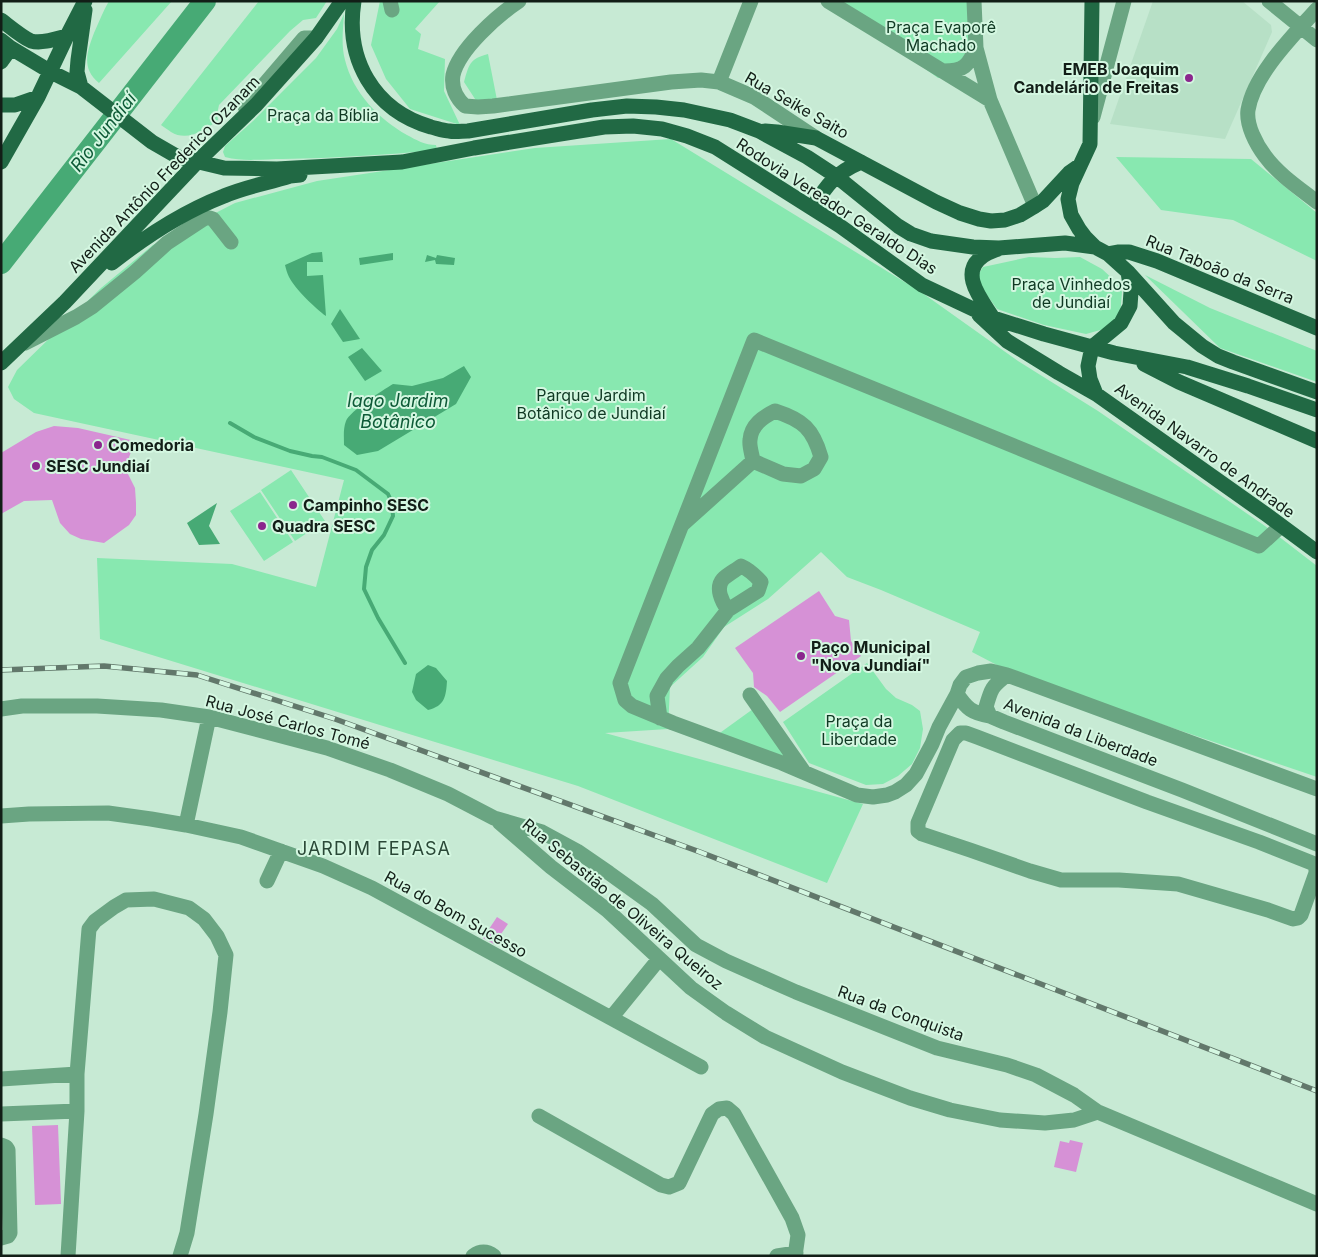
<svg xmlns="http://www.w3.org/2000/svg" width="1318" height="1257" font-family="Inter,sans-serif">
<rect width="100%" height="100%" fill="#c7ead4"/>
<!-- built -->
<path fill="#b7e0c6" d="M1153,1H1242L1271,25L1272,32L1225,139L1110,124Z"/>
<!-- green -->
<path fill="#88e8b0" d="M109,1H172L99,83C81,68 87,52 94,33C99,22 103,11 109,1Z
M259,1H327L316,18L303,20L290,31L219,105L217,114L218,120C206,130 187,142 171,132C168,130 164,127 161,125Z
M380,1H440L415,29L421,34L418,49L445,59L444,91L460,125L410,109L386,79L371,45Z
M831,1H979V60L954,78H938Z
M344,14C343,29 341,46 345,60C353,93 379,119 407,135C416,140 425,145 436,145L437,150C386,155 334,158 283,159C263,159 244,162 225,157L223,152L225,146L253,121L316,58L337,29Z
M488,54L497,100L477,102L464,82C469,65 469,59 488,54Z
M671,139L921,292L1018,361L1098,411L1265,526L1317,566V777L1014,674L972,652L980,632L881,590L847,577L821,552L768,599L724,627L703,657L670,687L668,729L605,733L863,804L827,883L578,786L100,639L97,558L232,564L316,587L344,480L34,413L14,399L8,387L17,370L101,288L153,245L235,203L317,181L535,148Z
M1116,157L1251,159L1317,213V261L1233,220L1161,210Z
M1029,257L1055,258L1080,257L1102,269L1115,281L1122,292L1120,317L1104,329L1086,334L1044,325L997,309L981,287L978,275L983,267Z
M1145,275L1210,308L1317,351V382L1220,348Z
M291,470L325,521L295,541L261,490Z
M260,492L293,542L264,561L230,511Z
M867,663L886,689L896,698L912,705L920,711L923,729L920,748L912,764L898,776L883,784L866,785L809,763L783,722Z
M753,709L784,752L782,763L717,735Z"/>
<!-- water -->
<path fill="#47aa75" d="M322,252L323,262H307V276L323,275L326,316C315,308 295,289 289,277C287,273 286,269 285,265L312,253Z
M393,253V260L360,265L359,258Z
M427,255L436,258L437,255L455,258L454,265L436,264L435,260L425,262Z
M340,309L360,339L343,342L331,324Z
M362,348L382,371L365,381L348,357Z
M464,366L471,377L456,404L378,451L357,455L344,445C344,437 343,429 346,421C350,411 383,390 393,384L412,386L443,378Z
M217,503L209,526L220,544L199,545L187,523Z
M428,665L436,668L447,681C446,696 445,706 428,710L416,700L412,692L416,674Z"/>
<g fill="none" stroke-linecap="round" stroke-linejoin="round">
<!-- stream -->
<path stroke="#47aa75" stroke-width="4" d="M230,423L254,437L290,451L312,456L322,457L356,470L388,494L392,503L393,516L384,535L372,550L366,567L364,589L378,618L405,663"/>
<!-- river -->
<path stroke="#47aa75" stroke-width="22" d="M1,263L205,1"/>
</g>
<!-- building -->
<path fill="#d691d6" d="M54,426L78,428L135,441L125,468L135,488L136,503V515L129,525L104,543L81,539L70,534L60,523L52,500L24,501L1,514V453L36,432Z
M819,591L835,616L849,620L851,641L861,656L780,712L767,696L754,687L753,673L735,648Z
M497,917L508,924L494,944L483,938Z
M58,1125L61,1204L35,1205L32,1126Z
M1070,1140L1083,1143L1076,1172L1054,1167L1060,1141L1069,1143Z"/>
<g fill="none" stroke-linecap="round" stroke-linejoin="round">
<!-- minor -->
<path stroke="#6aa582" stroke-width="15" d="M390,1L392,10
M519,1C498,15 459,49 453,75C451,87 456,98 465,106L478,107L493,106L671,82L701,80L719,82L754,97L816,138
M828,1L990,100
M974,1L976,48L990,100L1035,206
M1269,1L1317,40
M1317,9C1293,36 1254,74 1248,110C1246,125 1256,144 1265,156C1278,174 1299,188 1317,202
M944,71C964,71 968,66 976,48
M719,82L751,1
M245,107L304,38H316
M1093,117L1124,1
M25,343L76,317L92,307L135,272L167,243L205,218H210L213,219L231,242
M683,524L753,461C752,454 749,446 750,440C751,425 763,417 775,411C803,420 813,429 821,457L814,469L801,476L783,474L753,461
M1007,675L991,671L978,673L966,677L960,685L957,694L939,727L932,744L916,774L906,785L895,792L887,795L873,797L857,795L782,763L673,723L632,706L625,700L620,683L754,340L1259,546L1281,526
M957,694C967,709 972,713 990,716
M750,695L804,772
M1,709L22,706H97L161,710L209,717L327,748L390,770L448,794L494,818L542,832L577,851L609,873L652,904L696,945L726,961L796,992L937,1048L1007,1065L1036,1075L1074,1095L1098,1112L1317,1204
M660,718L657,696L667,678L678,666L698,648L728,610L758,591L761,582C755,575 750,570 741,566C736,570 728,574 723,579C715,588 722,602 728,610
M960,733H966L977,737L1147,802L1259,842L1312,863C1316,865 1316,868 1316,873L1301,915L1298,918L1293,919L1268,910L1178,884L1119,880H1061L1030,871L970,850L922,834L918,831V823L953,740Z
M1317,789L1007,675C992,686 991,689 986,707L990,716L1004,722L1182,790L1317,844
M1,816L29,814L108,813L151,819L186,825L241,837L323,866L372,888L701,1067
M499,822L551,867L607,910L691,988L726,1013L765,1037L842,1072L910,1098L950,1110L1000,1120L1045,1123L1074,1120L1098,1112
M186,825L209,717
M267,881L281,851
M611,1018L659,959
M1,1079L77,1074
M1,1114L77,1111
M539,1116L661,1185L669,1187L679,1183L712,1114L719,1109L727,1108L734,1114L792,1218L798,1235L795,1256
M1,1145L6,1147L8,1150L10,1233L8,1236L1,1238
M68,1256L77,1111V1074L89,929L95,921L114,907L126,900L154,899L189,908L204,919L217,936L226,955L220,1012L206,1114L187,1233L180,1256
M473,1256C480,1251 487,1251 494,1256
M777,1256L796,1253"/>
<!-- major -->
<path stroke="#216944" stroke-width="15" d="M354,1C345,59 373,110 431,127C436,128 443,131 449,131C455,132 462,131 468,131L592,110L627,106L656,107L684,110L730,120L759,131L807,157L836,176L898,226L911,234L931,241L973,247L999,248L1065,243L1095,247L1108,254L1128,272L1174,323L1202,346L1218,356L1233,362L1317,392
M1092,1L1090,144L1072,183L1068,199L1071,215L1079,229L1085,237L1095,247
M1,20C9,26 22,37 31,41C42,44 56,39 67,36
M1,40L11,48L51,72L81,87L152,142L178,157L224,168L277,169L402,162L474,148L604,127L633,126L662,129L687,136L715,147L840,226L922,285L973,309L993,318L1044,334L1114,353L1187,367L1248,386L1317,410
M1,62L11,48
M81,87L77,72L78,60L85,10
M1,105H15L38,97
M765,131L777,132L816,138L936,202L960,213L979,219L991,221L1005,220L1020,215L1035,206L1043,201L1069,173L1079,166
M1,162L38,97L67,36L85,1
M812,208C827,185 835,173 861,162
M1108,254L1119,252H1129L1157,261L1317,328
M112,263C146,236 183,212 224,196C245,187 268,183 290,176L300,175
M979,315L1007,341L1059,373L1096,394L1267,515L1317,552
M993,318C982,300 958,273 983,256C987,253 993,251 998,249
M1,363L65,302L198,161L256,105L316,38L342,1
M1144,364L1179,382L1317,441
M1096,394L1090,379L1088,366L1092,347L1121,323L1130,306L1131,292L1128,272"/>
<!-- rail casing -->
<g stroke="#62786b" stroke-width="5.5">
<path id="rail" d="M1,670L104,666L197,675L335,719L700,852L1317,1091"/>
</g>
<!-- rail -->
<use href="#rail" stroke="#d4f7e1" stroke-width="4" stroke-dasharray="11" stroke-linecap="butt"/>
</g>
<!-- markers -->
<g fill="#8b268d" stroke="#d4f7e1" stroke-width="2">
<circle cx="1189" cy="78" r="5"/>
<circle cx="98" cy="445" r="5"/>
<circle cx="36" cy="466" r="5"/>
<circle cx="293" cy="505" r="5"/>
<circle cx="262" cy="526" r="5"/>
<circle cx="801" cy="656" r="5"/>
</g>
<g text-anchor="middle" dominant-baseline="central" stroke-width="4" stroke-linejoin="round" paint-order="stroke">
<!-- park labels -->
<g font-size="16" fill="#0f3923" stroke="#d4f7e1">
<text x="941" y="27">Praça Evaporê<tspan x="941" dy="18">Machado</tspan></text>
<text x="323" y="115">Praça da Bíblia</text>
<text x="1071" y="284">Praça Vinhedos<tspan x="1071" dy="18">de Jundiaí</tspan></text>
<text x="591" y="395">Parque Jardim<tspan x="591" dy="18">Botânico de Jundiaí</tspan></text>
<text x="859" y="721">Praça da<tspan x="859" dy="18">Liberdade</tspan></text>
</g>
<!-- poi labels -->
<g font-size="16" font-weight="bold" fill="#121e17" stroke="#d4f7e1" text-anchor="start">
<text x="1179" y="69" text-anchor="end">EMEB Joaquim<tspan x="1179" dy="18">Candelário de Freitas</tspan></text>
<text x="108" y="445">Comedoria</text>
<text x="46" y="466">SESC Jundiaí</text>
<text x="303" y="505">Campinho SESC</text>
<text x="272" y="526">Quadra SESC</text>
<text x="811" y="647">Paço Municipal<tspan x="811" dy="18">"Nova Jundiaí"</tspan></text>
</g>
<!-- street labels -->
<g font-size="16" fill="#121e17" stroke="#d4f7e1">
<text transform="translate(797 105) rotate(30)">Rua Seike Saito</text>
<text transform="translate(164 174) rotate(-46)">Avenida Antônio Frederico Ozanam</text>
<text transform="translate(837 206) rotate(33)">Rodovia Vereador Geraldo Dias</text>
<text transform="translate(1220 269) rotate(22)">Rua Taboão da Serra</text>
<text transform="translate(1205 450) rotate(36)">Avenida Navarro de Andrade</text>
<text transform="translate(288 722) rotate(15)">Rua José Carlos Tomé</text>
<text transform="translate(1081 732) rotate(21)">Avenida da Liberdade</text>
<text transform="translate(623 904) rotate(40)">Rua Sebastião de Oliveira Queiroz</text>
<text transform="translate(456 914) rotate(29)">Rua do Bom Sucesso</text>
<text transform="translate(901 1013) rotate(20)">Rua da Conquista</text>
</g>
<!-- water labels -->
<g font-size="18" font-style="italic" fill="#0e5a37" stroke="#d4f7e1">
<text transform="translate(103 132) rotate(-52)">Rio Jundiaí</text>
<text x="398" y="400">lago Jardim<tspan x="398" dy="21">Botânico</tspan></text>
</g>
<!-- neighbourhood labels -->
<g font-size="18" letter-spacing="1" fill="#2a4837" stroke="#d4f7e1">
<text x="374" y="848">JARDIM FEPASA</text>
</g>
</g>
<!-- border -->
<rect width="1318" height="1257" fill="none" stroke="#121e17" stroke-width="5"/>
</svg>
